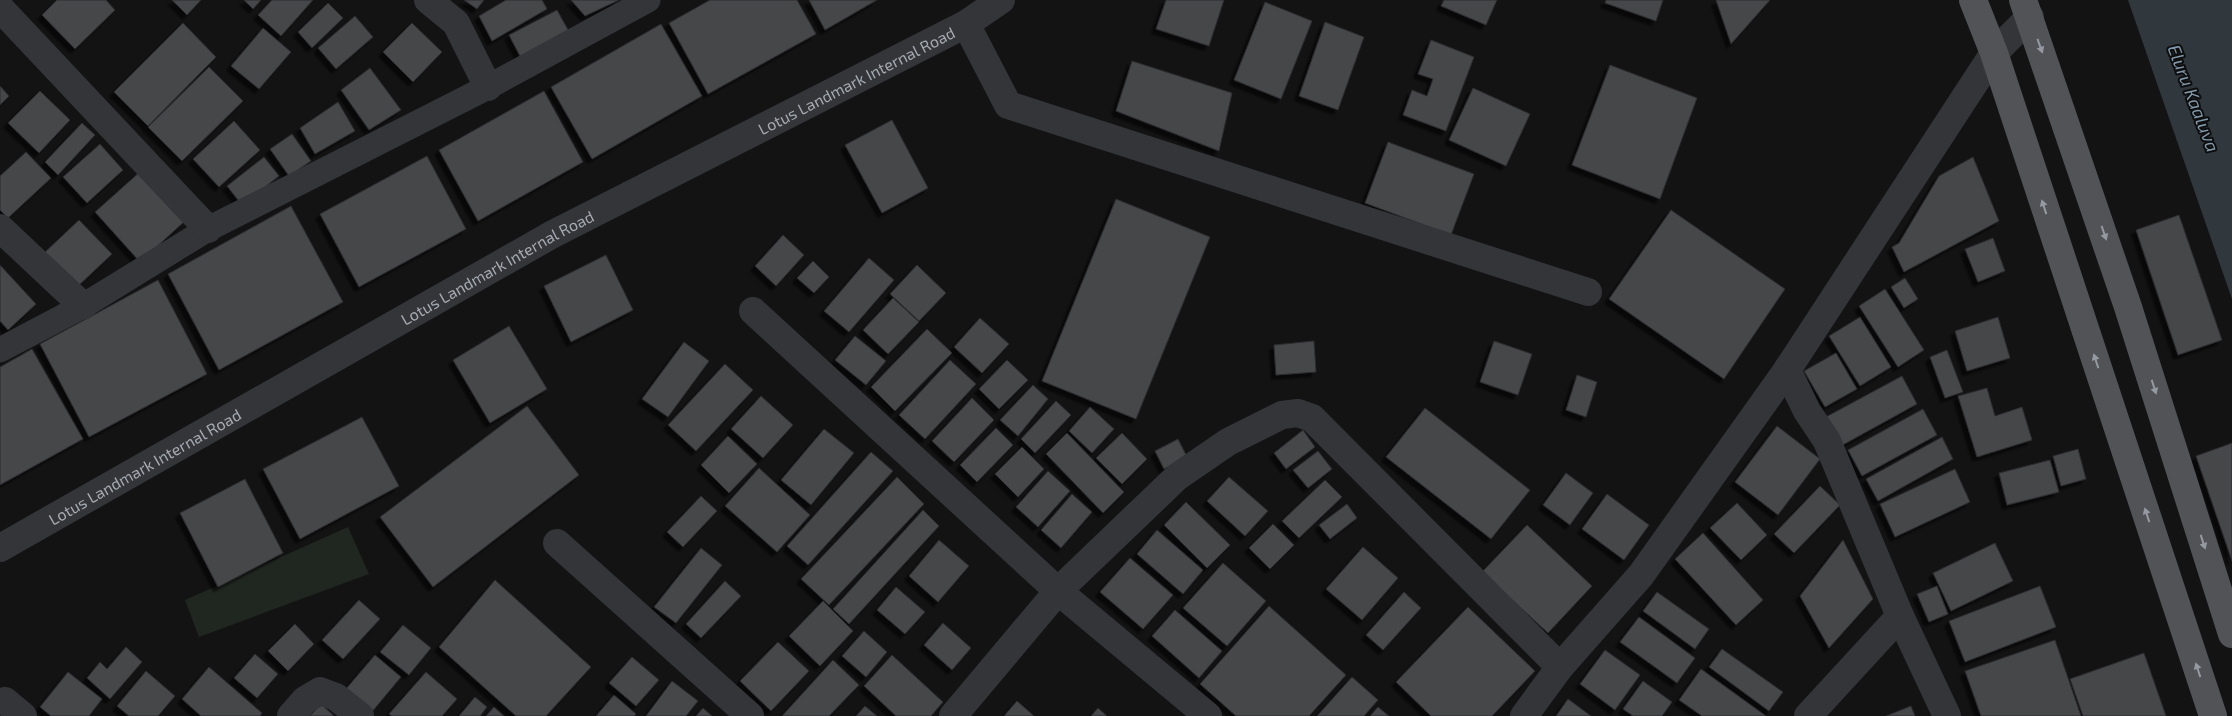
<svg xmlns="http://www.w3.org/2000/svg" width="2232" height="716" font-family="'Exo 2',sans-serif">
<defs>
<filter id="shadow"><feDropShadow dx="-4.5" dy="4.5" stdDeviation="1" flood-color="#0009"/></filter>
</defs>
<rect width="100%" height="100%" fill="#131314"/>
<!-- green -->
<path fill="#202620" d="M348,527L369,574L199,637L185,600Z"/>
<!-- water -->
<path fill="#30383d" d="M2128,0H2232V299Z"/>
<!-- building -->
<path fill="#454649" stroke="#2d2d30" filter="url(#shadow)" d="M57,0H106L115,10L75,49L42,15Z
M172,0H201L187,15Z
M244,0H261L253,9Z
M272,0H313L281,36L258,15Z
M464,0H484L477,9Z
M506,0H542L547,9L492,41L479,16Z
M571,0H619L585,16Z
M710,0H797L816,34L708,94L669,23Z
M809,0H877L825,30Z
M1166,0H1224L1209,46L1156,29Z
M1444,0H1497L1486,25L1441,6Z
M1606,0H1663L1656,21L1605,3Z
M1716,0H1770L1731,44Z
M1265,2L1312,21L1281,99L1234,80Z
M328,3L343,18L312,48L298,32Z
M557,10L572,37L523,62L509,35Z
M355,16L373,37L336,69L318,48Z
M1325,22L1364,37L1338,110L1299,96Z
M183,23L216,57L148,126L114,92Z
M412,23L442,52L413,82L383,52Z
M661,24L702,96L592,159L551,87Z
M263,28L291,52L259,89L231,66Z
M1431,40L1474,57L1446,131L1403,115L1412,90L1427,96L1433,79L1418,74Z
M1132,61L1232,93L1219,151L1116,111Z
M1610,65L1697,98L1660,199L1572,165Z
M209,67L243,101L182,161L148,127Z
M370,68L401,110L369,130L341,90Z
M0,86L9,96L0,105Z
M1473,88L1530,114L1506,166L1449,140Z
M40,91L70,120L39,153L8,123Z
M544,91L583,162L478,221L439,150Z
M338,102L355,131L315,154L300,128Z
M892,120L928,188L882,213L845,145Z
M234,121L260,150L219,187L193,159Z
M82,123L95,135L58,175L45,162Z
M292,134L311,161L289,176L270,149Z
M1388,142L1474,174L1451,235L1365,203Z
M100,144L123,170L87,203L63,177Z
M26,152L51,178L8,218L0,210V176Z
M427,156L466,229L359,287L320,214Z
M264,157L279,176L242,205L227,186Z
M1973,157L1999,221L1904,272L1892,247L1899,243L1939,176Z
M142,170L186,220L140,262L95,212Z
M1116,199L1210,237L1136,419L1042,381Z
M291,206L343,302L219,370L168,274Z
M1671,210L1785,289L1724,379L1609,299Z
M2179,215L2222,340L2178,355L2136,230Z
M79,220L112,254L76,288L43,254Z
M783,235L804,255L776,286L755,266Z
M1993,238L2005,271L1978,282L1965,249Z
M606,255L633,310L571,342L544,286Z
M869,258L894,280L849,332L824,311Z
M813,261L829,277L814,293L797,278Z
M0,265L36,304L8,330L0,321Z
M917,265L946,293L919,321L890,294Z
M1905,278L1918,299L1904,308L1891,287Z
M158,280L207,374L89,437L40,344Z
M1885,289L1924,350L1898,367L1859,306Z
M893,298L919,322L888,354L863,330Z
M1860,317L1891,367L1860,386L1829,336Z
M1998,317L2010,358L1967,371L1955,331Z
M980,318L1009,344L982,373L954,347Z
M509,326L547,389L490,423L453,360Z
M927,329L952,353L895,411L871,387Z
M855,336L886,361L866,385L835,360Z
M1314,341L1316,372L1276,375L1274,345Z
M1494,341L1532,354L1518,395L1480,382Z
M684,342L709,361L668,417L642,399Z
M32,349L83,439L0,485V367Z
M1947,350L1963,392L1945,398L1930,357Z
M1836,353L1857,389L1825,407L1804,371Z
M950,360L976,384L925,439L899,415Z
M1007,360L1028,380L999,409L979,389Z
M725,364L753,390L696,451L668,425Z
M1577,375L1597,382L1586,417L1566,410Z
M1902,376L1917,404L1839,447L1824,418Z
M1033,385L1048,399L1018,436L1000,420Z
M1987,388L1995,416L2022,407L2032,440L1977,457L1958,396Z
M761,396L793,425L763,458L731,429Z
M972,398L994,420L954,462L932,441Z
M1056,401L1071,415L1035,453L1021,439Z
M527,406L579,475L433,587L380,517Z
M1090,407L1114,429L1092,453L1069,431Z
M1425,408L1530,490L1491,539L1386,457Z
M1923,409L1937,435L1862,476L1848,450Z
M362,417L399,486L300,539L263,469Z
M1777,426L1820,459L1778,515L1735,482Z
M996,428L1013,445L977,482L960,465Z
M824,429L854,453L811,505L781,480Z
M1303,430L1315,447L1286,469L1274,453Z
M1067,433L1124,492L1103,513L1046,454Z
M1122,433L1147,459L1122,484L1096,458Z
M728,436L757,464L729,493L701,465Z
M1942,437L1953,459L1878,501L1866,479Z
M1178,439L1187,457L1164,469L1155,451Z
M2232,443V561L2196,456Z
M1022,447L1044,469L1018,497L995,474Z
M2078,449L2086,479L2061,486L2053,456Z
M1318,451L1332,469L1308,488L1293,470Z
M871,452L893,471L808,565L787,546Z
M2050,460L2059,492L2007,505L1999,473Z
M759,468L810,515L777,552L725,506Z
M1955,469L1970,502L1895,537L1880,504Z
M1048,471L1070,491L1038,527L1016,507Z
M1566,473L1593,493L1570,525L1543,505Z
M897,477L924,504L829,605L801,579Z
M1229,477L1268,511L1245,536L1207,501Z
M245,479L283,553L218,587L180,513Z
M1325,480L1342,497L1299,538L1282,521Z
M1820,486L1840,505L1794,553L1774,534Z
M1072,494L1092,512L1061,548L1041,530Z
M1607,494L1649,525L1624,560L1582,529Z
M701,496L717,511L683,547L667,532Z
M1186,502L1230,545L1207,568L1164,525Z
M1737,503L1767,535L1741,560L1710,528Z
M1347,504L1357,518L1330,539L1319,525Z
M923,510L939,526L849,624L833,609Z
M1273,524L1294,545L1270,569L1249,548Z
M1527,525L1592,586L1548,633L1482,572Z
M1157,530L1203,570L1183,594L1137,554Z
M1703,533L1763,600L1736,625L1675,559Z
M939,540L969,566L938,602L909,576Z
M1843,540L1873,599L1829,648L1800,596Z
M1995,543L2013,581L1951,611L1933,573Z
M1363,547L1398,578L1362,620L1326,589Z
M701,548L722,565L676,623L654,607Z
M1130,558L1173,595L1143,629L1100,592Z
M1223,563L1266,601L1227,646L1183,608Z
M495,580L591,667L546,716H516L439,647Z
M725,581L741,596L701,638L686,624Z
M1937,586L1948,614L1929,622L1917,594Z
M2040,586L2056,627L1965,662L1949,621Z
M896,587L925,612L905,634L877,610Z
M1404,592L1421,608L1383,650L1366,635Z
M1657,592L1709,629L1695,649L1643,611Z
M359,600L380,619L343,659L322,640Z
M823,601L853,631L820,666L789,636Z
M1269,606L1346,675L1309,716H1236L1200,684Z
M1468,607L1535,671L1492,716H1431L1396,682Z
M1175,610L1222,651L1199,678L1152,636Z
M1639,617L1695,658L1677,683L1620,642Z
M943,623L971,648L952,670L924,645Z
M295,624L314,644L288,671L268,651Z
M403,625L431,648L409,675L380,652Z
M864,631L887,652L866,677L842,656Z
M2055,640L2081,716H1981L1965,671Z
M778,642L809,671L771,711L740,681Z
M126,647L142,662L110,699L87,678L100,662L107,669Z
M1722,649L1783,692L1769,711L1709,667Z
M1605,650L1640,675L1615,710L1580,684Z
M2144,653L2166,716H2083L2070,679Z
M255,654L278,674L257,698L234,678Z
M375,655L401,677L371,713L345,690Z
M892,655L943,702L931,716H896L864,686Z
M632,657L659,680L636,706L609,683Z
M833,660L859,685L829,716H782Z
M209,667L262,713L260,716H201L182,699Z
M1701,669L1766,716H1702L1679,700Z
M146,671L175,696L158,716H129L117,706Z
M68,672L102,699L89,716H51L40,707Z
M426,672L457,699L442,716H392L389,714Z
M1352,677L1378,700L1364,716H1317Z
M672,681L698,701L686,716H646Z
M1643,681L1672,702L1662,716H1633L1623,709Z
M614,695L636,714L634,716H596Z
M475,697L487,707L480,716H459Z
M1568,699L1591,716H1556Z
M1017,701L1034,716H1004Z
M321,704L334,716H310Z
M865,706L877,716H856Z
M1911,706L1915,716H1886Z
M494,707L504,716H486Z
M1378,707L1389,716H1370Z
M703,708L712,716H696Z
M1098,708L1107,716H1091Z"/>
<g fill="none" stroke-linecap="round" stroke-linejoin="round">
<!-- pedestrian -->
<path stroke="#343539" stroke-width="25" d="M0,350L83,306L208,229L488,87L648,0"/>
<!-- minor -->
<g stroke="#343539" stroke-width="28">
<path d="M428,0L456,23L488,87"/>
<path d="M0,8L208,229"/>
<path d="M966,24L1008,105L1588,292"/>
<path d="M0,228L83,306"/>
<path d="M753,311L1058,591L1208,716"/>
<path d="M1787,370L1807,411L1827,441L1900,616L1947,716"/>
<path d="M557,543L750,716"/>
<path id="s1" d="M0,548L553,234L966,24L1001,0"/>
<path d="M5,701L23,716"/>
<path d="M291,716L305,700L320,691L336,697L360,716"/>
<path d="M953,716L1058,591L1177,477L1228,442L1282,415L1298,413L1312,418L1560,667"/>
<path d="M1524,716L1560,667L1641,575L1787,370L1994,53L2030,17"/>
<path d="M1808,716L1900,616"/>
</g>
<!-- primary -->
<path stroke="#515357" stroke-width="28" d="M1973,0L1994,53L2213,716
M2023,0L2128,307L2232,634"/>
</g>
<!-- one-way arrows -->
<defs><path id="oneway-solid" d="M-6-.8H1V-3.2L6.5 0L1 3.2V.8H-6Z" transform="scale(1.25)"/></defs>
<g fill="#9599a1">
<use href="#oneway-solid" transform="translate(2040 46) rotate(70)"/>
<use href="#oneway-solid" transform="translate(2044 207) rotate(-108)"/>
<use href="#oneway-solid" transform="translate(2104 233) rotate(71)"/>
<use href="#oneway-solid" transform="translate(2096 361) rotate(-108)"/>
<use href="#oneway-solid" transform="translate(2154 387) rotate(72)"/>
<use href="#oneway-solid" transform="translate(2147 515) rotate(-108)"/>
<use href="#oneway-solid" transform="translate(2203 542) rotate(72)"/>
<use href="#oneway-solid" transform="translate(2198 670) rotate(-108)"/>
</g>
<g text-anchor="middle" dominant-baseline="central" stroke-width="4" stroke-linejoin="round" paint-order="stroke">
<!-- street labels -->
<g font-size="16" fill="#a6abb3" stroke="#0e0e0f">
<text stroke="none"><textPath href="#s1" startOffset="976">Lotus Landmark Internal Road</textPath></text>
<text stroke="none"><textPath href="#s1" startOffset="571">Lotus Landmark Internal Road</textPath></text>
<text stroke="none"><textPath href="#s1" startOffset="166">Lotus Landmark Internal Road</textPath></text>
</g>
<!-- water labels -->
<g font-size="18" font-style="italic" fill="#8199aa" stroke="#0e0e0f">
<text transform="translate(2194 98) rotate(69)">Eluru Kaaluva</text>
</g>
</g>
</svg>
